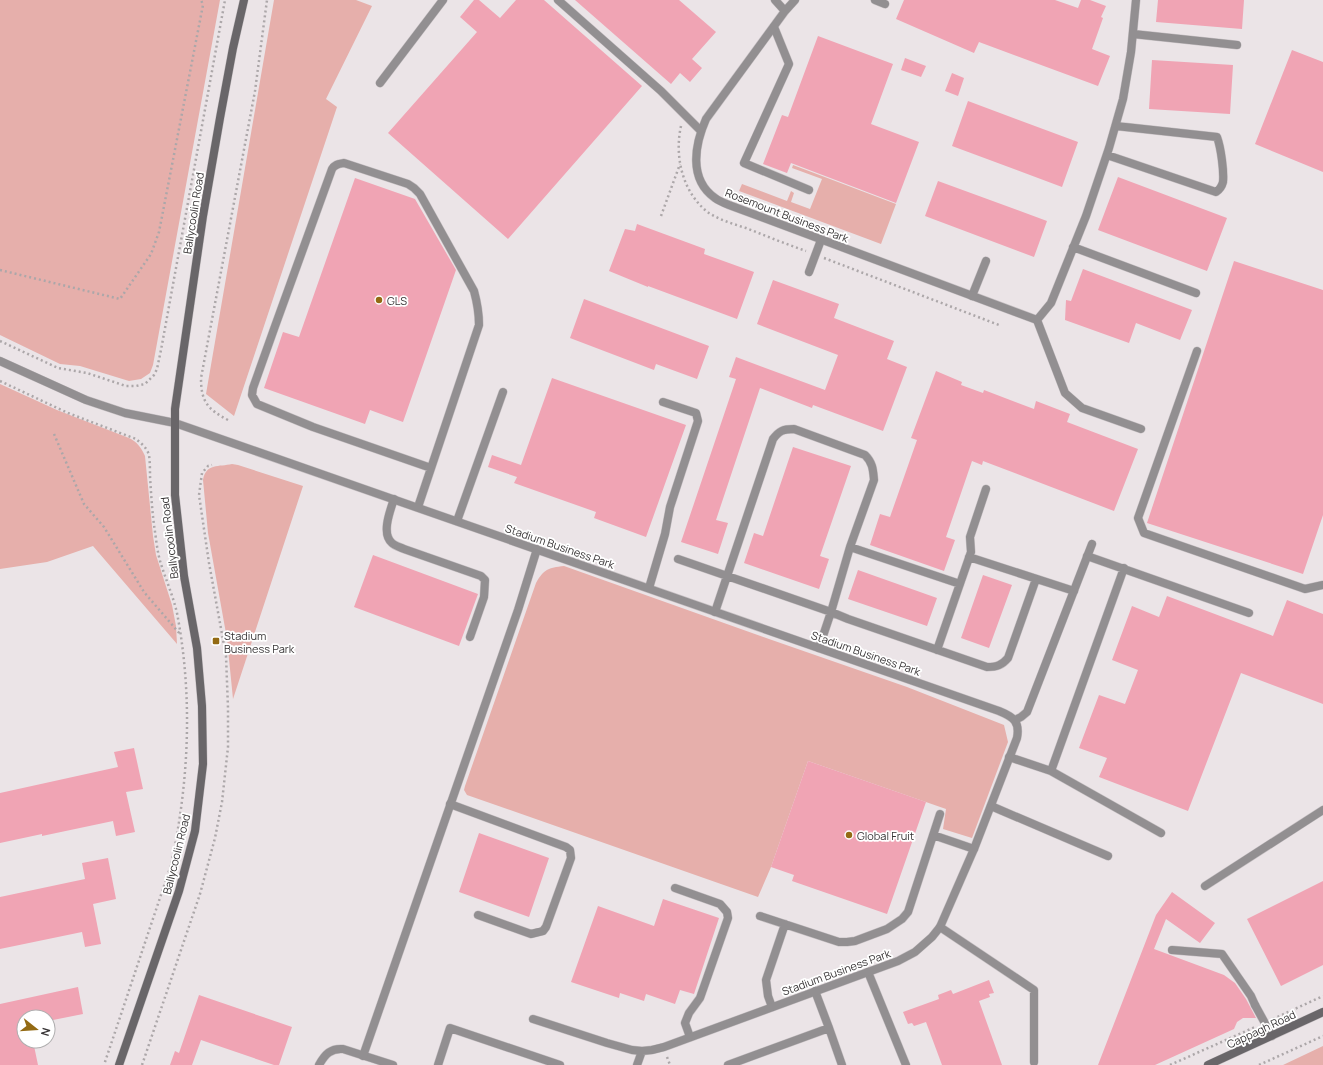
<svg xmlns="http://www.w3.org/2000/svg" width="1323" height="1065" font-family="Manrope,sans-serif">
<rect width="100%" height="100%" fill="#ebe4e7"/>
<!-- green -->
<path fill="#e6afab" d="M0,0H220L153,365L150,373L141,379L129,381L80,366L60,364L0,335Z
M274,0H356L372,6L326,99L337,107L234,416L206,394Z
M793,165L896,204L881,244L739,191L742,184L787,201L791,191L794,193L791,202L810,209L822,179L792,168Z
M0,384L57,410L129,438C137,442 141,447 145,456L153,536L156,555L172,605L176,626L177,644L93,546L47,562L0,569Z
M232,464L238,465L303,486L233,699L227,639L208,533L203,480C206,463 219,467 232,464Z
M564,566L769,639L907,687L1004,725L1008,742L972,838L943,829L946,809L808,761L771,867L758,897L467,795L464,790L465,786L536,583C544,569 548,568 564,566Z
M1323,1046V1065H1283Z"/>
<!-- building -->
<path fill="#f0a4b4" d="M474,0H479L500,18L516,0H544L642,86L508,239L388,133L477,32L460,17Z
M575,0H679L716,32L692,59L702,68L690,82L680,73L671,84Z
M904,0H1055L1078,8L1081,0H1090L1106,6L1101,17L1103,18L1092,49L1110,56L1098,86L979,42L974,53L896,19Z
M1158,0H1244L1242,29L1156,22Z
M818,36L893,64L871,124L919,142L896,203L791,163L787,173L763,164L782,115L788,117Z
M1292,50L1323,62V172L1255,144Z
M905,58L926,66L921,77L901,70Z
M1152,60L1233,65L1230,114L1149,109Z
M952,73L964,78L958,96L945,91Z
M968,101L1078,142L1062,187L952,146Z
M1118,177L1227,218L1207,271L1098,230Z
M355,178L415,199L456,270L403,422L370,410L365,424L264,388L283,332L299,337Z
M938,181L1047,221L1034,257L925,216Z
M637,224L705,249L704,254L754,272L737,319L648,286V287L609,271L625,229L635,231Z
M1234,261L1323,290V515L1303,574L1147,523Z
M1083,269L1192,310L1180,340L1136,323L1129,343L1065,320L1066,300L1071,301Z
M773,280L839,304L834,318L894,341L887,359L907,367L883,431L813,405L812,408L760,388L716,520L728,523L718,554L681,542L736,379L729,377L736,357L825,390L838,355L757,324Z
M584,299L709,346L697,379L656,364L654,370L570,338Z
M936,371L962,382L961,385L983,393L984,390L1034,409L1036,401L1070,414L1067,422L1138,449L1114,511L983,461L982,465L972,461L946,537L955,540L944,571L870,545L880,514L890,517L917,440L911,438Z
M552,378L686,425L646,537L594,518L596,512L514,483L517,477L488,467L492,455L521,465Z
M793,447L851,466L820,556L829,559L819,589L744,563L754,533L763,536Z
M373,555L478,594L459,646L354,607Z
M858,570L937,598L927,626L848,599Z
M983,575L1012,585L989,648L961,638Z
M1167,596L1273,636L1287,600L1323,614V704L1241,673L1188,811L1099,777L1107,758L1079,748L1099,695L1125,704L1138,670L1112,660L1132,606L1159,617Z
M134,748L143,789L126,792L135,832L116,836L113,821L42,836V834L0,843V793L118,767L114,752Z
M808,761L926,802L887,914L792,881L794,875L771,867Z
M479,833L549,858L529,917L459,892Z
M108,858L116,899L93,904L101,944L85,947L82,932L0,949V897L85,879L82,863Z
M1323,881V965L1281,986L1247,919Z
M1172,892L1215,923L1200,943L1166,919L1154,949L1224,975L1235,983L1246,999L1256,1018H1243L1237,1022L1234,1029L1155,1065H1098L1156,915Z
M663,899L719,918L694,994L680,990L675,1004L646,994L644,1001L620,993L619,998L571,982L598,906L654,926Z
M989,980L994,993L989,994L990,997L979,1001L1002,1065H942L926,1022L914,1026L912,1023L908,1024L903,1012L939,999L938,995L951,990L953,994Z
M78,987L83,1014L48,1021V1017H24V1041H33L38,1065H0V1004Z
M199,995L292,1027L279,1065H274L201,1040L192,1065H170L175,1051L179,1053Z"/>
<g fill="none" stroke-linecap="round" stroke-linejoin="round">
<!-- lane casing -->
<g stroke="#c7c1c4" stroke-width="9">
<path id="lane" d="M558,0L661,91L701,131
M875,0L885,4
M1136,0L1131,52L1123,99L1109,148L1086,216L1051,303L1037,320L1065,393L1082,408L1141,429
M774,27L789,64L744,163L809,190
M1133,34L1237,45
M380,83L443,0
M1107,155L1216,192C1219,190 1222,186 1223,182C1224,171 1221,148 1217,137L1116,126
M1073,247L1196,293
M809,272L821,240
M972,296L986,261
M1197,351L1138,518L1144,533L1305,589L1323,585
M394,499C390,511 381,534 392,543C395,546 400,547 404,549L481,576L485,580L484,597L470,637
M418,507L479,325C479,313 477,302 474,291L420,194L414,188L408,184L344,163C339,164 335,164 332,169L274,329L253,388L252,395L257,404L313,427L431,468
M457,521L503,392
M850,547L960,584
M1087,556L1249,613
M969,557L1074,591
M678,559L831,612L848,619L987,667C997,667 1002,665 1008,658L1036,579
M649,588L665,534L670,507L698,421L696,413L663,402
M715,612L773,439C779,431 783,429 794,429L865,455C873,463 873,470 874,480L850,547L831,612L819,648
M937,650L971,552L970,537L986,489
M1009,757L1051,771L1161,833
M1051,771L1124,568
M450,804L566,847L570,850L571,858L546,927L543,931L531,934L478,915
M991,806L1108,856
M933,835L974,849
M1205,886L1323,810
M675,888L720,904L727,912L728,918L700,998L689,1013L685,1023L690,1037
M760,916L839,942H847L855,941L887,929L902,919L908,912L940,814
M940,927L1034,990V1062
M1172,950L1222,954L1251,996L1255,1005
M868,972L906,1065
M772,1007L768,996L766,980L785,924
M829,1028L842,1065
M319,1065C325,1054 331,1048 343,1049L393,1065
M438,1065L450,1028L560,1065
M728,1065L829,1028L815,991"/>
</g>
<!-- street casing -->
<g stroke="#c7c1c4" stroke-width="9">
<path id="street" d="M775,0L785,11
M795,0L785,11L706,119C695,144 688,179 715,198C719,201 724,203 729,205L1037,320
M0,361L86,400L125,413L175,423L999,711C1014,717 1020,722 1017,738L974,849L940,927L932,937L915,952L898,961L664,1047L652,1050L642,1051L637,1065
M1015,720L1021,717L1027,712L1092,544
M1255,1005L1272,1036
M533,1019L607,1043L632,1050L642,1051
M363,1056L518,610L537,549"/>
</g>
<!-- secondary casing -->
<g stroke="#c7c1c4" stroke-width="9">
<path id="secondary" d="M119,1065L179,891L195,831L203,764L202,706L197,648L184,576L175,495V409L203,216L220,118L233,48L244,0
M1208,1065L1323,1012"/>
</g>
<!-- path -->
<path stroke="#aca7a9" stroke-width="2.5" stroke-dasharray="2 3" stroke-linecap="butt" d="M681,126C674,157 683,194 709,213C720,220 733,224 746,228C766,236 786,244 806,251
M661,216L680,164
M824,258L999,325
M0,270L120,299L151,254L159,232L203,5L201,0
M0,341L58,368L87,373L126,386H136L145,384L154,375L157,369L161,350L225,0
M0,381L68,413L136,439C141,443 147,448 149,455C150,462 150,470 150,476C151,493 152,509 154,525C156,537 157,552 161,564C166,580 173,596 177,613C193,697 189,782 171,865L104,1065
M228,420C207,409 201,401 201,378L255,91L267,0
M54,434L84,504L104,527L144,592L180,634
M1273,1019L1323,996
M667,1057L670,1065
M142,1065L200,894L215,838L222,802L228,747V708L226,656L209,563L199,495L202,473L208,466L212,465
M1170,1065L1255,1027
M1259,1065L1323,1036"/>
<!-- lane -->
<use href="#lane" stroke="#928f91" stroke-width="8"/>
<!-- street -->
<use href="#street" stroke="#928f91" stroke-width="8"/>
<!-- secondary -->
<use href="#secondary" stroke="#696669" stroke-width="8"/>
</g>
<!-- markers -->
<g fill="#936a13" stroke="#fff" stroke-width="1.5">
<circle cx="379" cy="300" r="4"/>
<rect x="212" y="637" width="8" height="8" rx="2"/>
<circle cx="849" cy="835" r="4"/>
</g>
<g text-anchor="middle" dominant-baseline="central" stroke-width="3.5" stroke-linejoin="round" paint-order="stroke">
<!-- street labels -->
<g font-size="11" fill="#383536" stroke="#fff">
<text transform="translate(193 213) rotate(-81)">Ballycoolin Road</text>
<text transform="translate(787 215) rotate(21)">Rosemount Business Park</text>
<text transform="translate(169 538) rotate(-97)">Ballycoolin Road</text>
<text transform="translate(560 546) rotate(19)">Stadium Business Park</text>
<text transform="translate(866 653) rotate(19)">Stadium Business Park</text>
<text transform="translate(176 854) rotate(-76)">Ballycoolin Road</text>
<text transform="translate(836 972) rotate(-20)">Stadium Business Park</text>
<text transform="translate(1261 1029) rotate(-25)">Cappagh Road</text>
</g>
<!-- poi labels -->
<g font-size="11" fill="#383536" stroke="#fff" text-anchor="start">
<text x="387" y="300">GLS</text>
<text x="224" y="635">Stadium<tspan x="224" dy="13">Business Park</tspan></text>
<text x="857" y="835">Global Fruit</text>
</g>
</g>
<!-- north arrow -->
<g transform="translate(36 1029) rotate(107)"><circle r="19" fill="#ffffff" stroke="#afaeaf"/>
<path d="M0-3L7 15L0 10L-7 15Z" fill="#936a13"/>
<text y="-6" font-size="11" font-weight="bold" text-anchor="middle" fill="#383536">N</text>
</g>
</svg>
